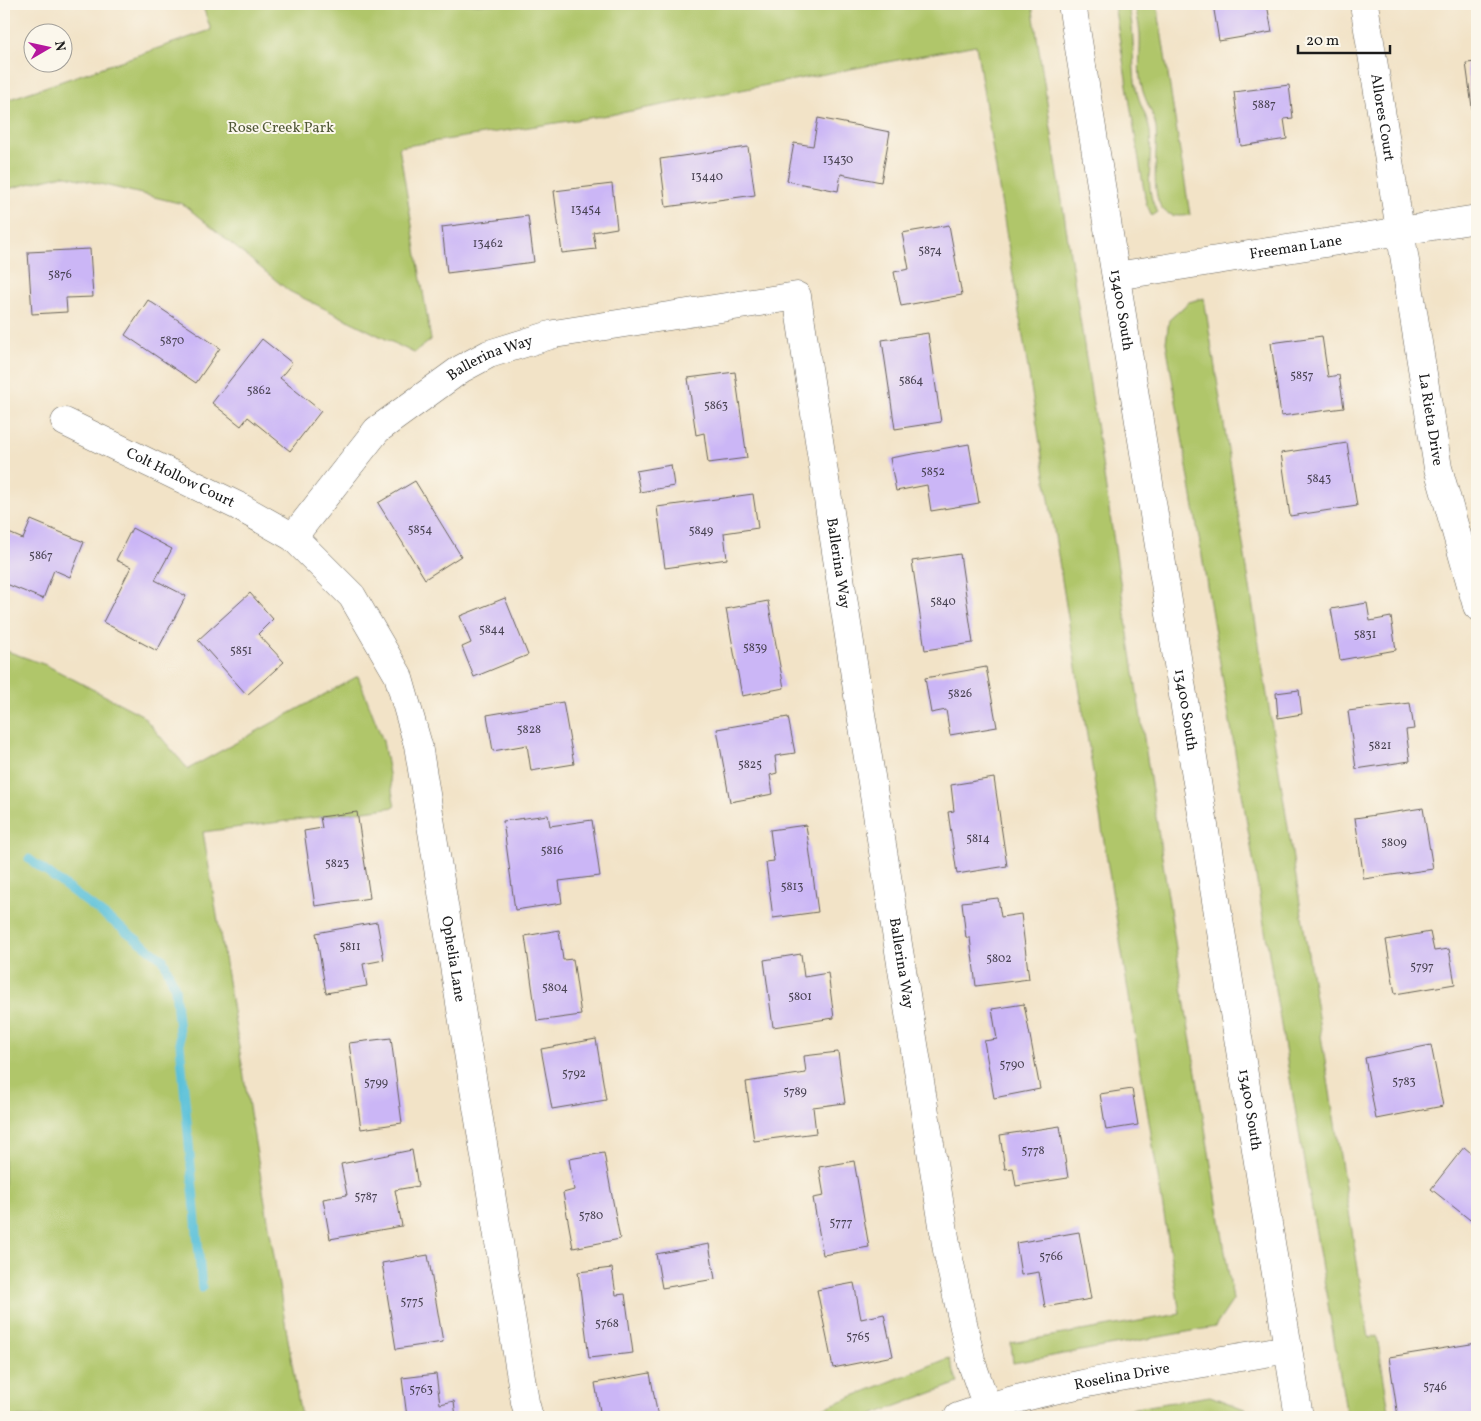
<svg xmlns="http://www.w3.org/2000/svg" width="1481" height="1421" font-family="Vollkorn,serif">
<rect width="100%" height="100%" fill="#fbf7ec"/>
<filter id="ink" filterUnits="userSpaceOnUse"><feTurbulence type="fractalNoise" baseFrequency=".02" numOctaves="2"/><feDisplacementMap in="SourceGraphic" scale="10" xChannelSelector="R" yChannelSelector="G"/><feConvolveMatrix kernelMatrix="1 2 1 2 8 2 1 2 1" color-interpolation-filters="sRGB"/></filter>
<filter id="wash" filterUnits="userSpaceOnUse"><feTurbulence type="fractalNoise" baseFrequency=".0096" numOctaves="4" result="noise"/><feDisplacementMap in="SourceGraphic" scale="20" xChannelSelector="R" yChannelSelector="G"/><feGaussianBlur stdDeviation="1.12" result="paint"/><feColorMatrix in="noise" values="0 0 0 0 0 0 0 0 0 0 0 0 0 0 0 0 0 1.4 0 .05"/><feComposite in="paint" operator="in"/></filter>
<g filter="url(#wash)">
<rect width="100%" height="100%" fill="#f2e3c7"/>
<!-- green -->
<path fill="#b0c66a" stroke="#667143" d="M202,4H1032L1179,968L1233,1300L1215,1327L1013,1363L1011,1343L1180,1314L976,45L621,113L399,147L431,340L414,353L289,291L183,204L63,175L4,190V101L211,30Z
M1114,4H1128C1136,32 1131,60 1136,88C1139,104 1148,117 1150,132C1153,156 1143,192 1158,212L1152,216L1146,203L1144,191Z
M1134,4H1157L1190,215C1179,217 1166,217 1160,205C1151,188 1158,148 1156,128C1154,114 1145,101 1142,88C1137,71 1141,52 1140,34C1139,23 1137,14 1134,4Z
M1204,298L1369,1338L1377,1336L1390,1417H1347L1166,342L1169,320L1189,302Z
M4,650L46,665L142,715L188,769L358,676L383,741L395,807L203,832L301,1417H4Z
M949,1358L958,1383L867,1417H805L821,1409Z
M1210,1396L1247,1410L1249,1417H1081Z"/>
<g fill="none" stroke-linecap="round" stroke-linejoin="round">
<!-- stream -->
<path stroke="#5bc1d9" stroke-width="9" d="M29,859L163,959L175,988L202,1288"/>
</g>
<g id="blocks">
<!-- building -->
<path fill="#cbb6f6" d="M1213,4H1267L1272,32L1219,41Z
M1477,62V129H1475L1466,63Z
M1289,85L1293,118L1284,119L1287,139L1241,146L1234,92Z
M818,118L890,132L881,182L841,174L838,191L787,181L794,143L813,146Z
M748,147L755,195L666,207L660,159Z
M612,184L617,228L593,232L596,249L562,253L554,191Z
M528,216L534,262L447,273L442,227Z
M949,225L962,295L901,306L894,272L909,269L902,233Z
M90,249L93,297L66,298L67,312L32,314L28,252Z
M148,300L220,348L196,383L125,335Z
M928,333L941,422L895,429L882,340Z
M1322,336L1328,377L1339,375L1344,408L1281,416L1271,343Z
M262,339L292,363L280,378L321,411L290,451L248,417L241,426L212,403Z
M735,372L747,458L708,463L704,433L696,435L688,378Z
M1347,443L1357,506L1290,516L1281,453Z
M969,444L979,503L931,511L927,485L896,491L890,458Z
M671,465L674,486L640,492L636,471Z
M415,481L461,556L425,579L378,503Z
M753,494L758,528L724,533L727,559L665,568L657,507Z
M31,520L84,542L70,577L54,570L43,599L4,583V531L23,539Z
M132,528L172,549L155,580L186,596L157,651L103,622L131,567L116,560Z
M960,554L973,643L925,650L912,561Z
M250,593L273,619L258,634L284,662L247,695L198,640Z
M505,598L528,655L474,677L462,647L471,643L460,616Z
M768,601L784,688L742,696L726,609Z
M1367,603L1370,621L1391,617L1396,650L1340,660L1331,609Z
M986,667L997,727L950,735L946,710L931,713L925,678Z
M1299,690L1302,714L1278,718L1276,693Z
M563,702L574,764L531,771L527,745L493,751L487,715Z
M1410,703L1414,729L1406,730L1410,761L1356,769L1348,711Z
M788,717L795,753L775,756L777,773L770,775L773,794L730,802L717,729Z
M994,778L1007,866L957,874L948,812L954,811L951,785Z
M1423,808L1433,869L1364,879L1355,818Z
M357,812L370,898L315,906L304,831L322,828L320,817Z
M548,815L550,826L592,820L600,876L559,881L562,903L515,910L503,821Z
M806,825L818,912L773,918L766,862L774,861L770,830Z
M998,898L1001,917L1021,914L1029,979L976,986L970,938H966L962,902Z
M377,922L384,960L363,964L367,986L326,993L316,933Z
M559,930L563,960L573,959L581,1015L537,1021L525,936Z
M1430,932L1434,951L1449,949L1455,984L1395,994L1386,940Z
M801,954L804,977L828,973L834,1018L773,1027L764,960Z
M1024,1004L1040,1089L994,1098L984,1041L997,1039L992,1009Z
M391,1038L402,1123L361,1129L349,1043Z
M596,1039L606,1100L552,1109L541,1049Z
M1431,1045L1443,1106L1376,1119L1365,1058Z
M838,1052L845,1103L813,1107L816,1133L754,1141L746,1082L806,1073L804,1056Z
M1132,1089L1138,1125L1106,1130L1100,1094Z
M1060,1126L1068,1178L1016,1186L1013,1168L1005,1169L1000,1135Z
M1464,1147L1477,1158V1218L1474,1223L1431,1189Z
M412,1150L418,1186L395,1190L402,1226L330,1239L323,1199L347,1195L341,1164Z
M604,1153L620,1239L573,1248L563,1193L574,1190L569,1159Z
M854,1161L869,1247L823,1255L813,1198L824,1196L819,1167Z
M1079,1232L1091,1299L1045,1307L1039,1272L1021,1275L1016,1243Z
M709,1244L715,1279L662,1288L656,1254Z
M428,1255L443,1342L396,1349L382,1263Z
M612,1268L616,1295L625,1294L633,1353L589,1358L578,1272Z
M854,1283L861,1319L884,1314L893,1356L833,1368L817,1290Z
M1477,1343V1417H1398L1389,1357Z
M650,1373L658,1417H601L595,1383Z
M436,1374L440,1404L454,1401L456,1417H407L402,1378Z"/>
</g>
</g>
<g filter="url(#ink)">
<use href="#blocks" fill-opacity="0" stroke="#676258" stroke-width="1"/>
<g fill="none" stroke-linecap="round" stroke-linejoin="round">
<!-- minor casing -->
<g stroke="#676258" stroke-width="29">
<g id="minor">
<path id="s1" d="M1364,4L1438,468L1477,606"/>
<path id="s2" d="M1116,276L1477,219"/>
<path id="s3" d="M65,422L238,506L293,537L352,596L398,675L418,745L525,1402L529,1417"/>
<path id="s4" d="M293,537L377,430L461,369L489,354L554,334L797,296L857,689L947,1250L972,1364L987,1407"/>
<path id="s5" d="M958,1417C1064,1380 1178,1369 1288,1349"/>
</g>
</g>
<!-- secondary casing -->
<g stroke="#676258" stroke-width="29">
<g id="secondary">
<path id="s6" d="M1072,4L1299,1417"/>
</g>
</g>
<!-- minor -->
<use href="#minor" stroke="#fff" stroke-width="28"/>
<!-- secondary -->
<use href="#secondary" stroke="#fff" stroke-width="28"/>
</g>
</g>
<g text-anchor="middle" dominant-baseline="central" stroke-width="4" stroke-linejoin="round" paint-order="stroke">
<!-- number labels -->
<g font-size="12" fill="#484252">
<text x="1264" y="105">5887</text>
<text x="838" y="160">13430</text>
<text x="707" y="177">13440</text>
<text x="586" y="210">13454</text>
<text x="488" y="244">13462</text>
<text x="930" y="251">5874</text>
<text x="60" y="275">5876</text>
<text x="172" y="341">5870</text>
<text x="1302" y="376">5857</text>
<text x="911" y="381">5864</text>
<text x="259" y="391">5862</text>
<text x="716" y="406">5863</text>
<text x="933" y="472">5852</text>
<text x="1319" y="479">5843</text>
<text x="420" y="530">5854</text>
<text x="701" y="531">5849</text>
<text x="41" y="556">5867</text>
<text x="943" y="602">5840</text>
<text x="492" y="630">5844</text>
<text x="1365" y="635">5831</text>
<text x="755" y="648">5839</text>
<text x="241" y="651">5851</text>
<text x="960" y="694">5826</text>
<text x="529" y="730">5828</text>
<text x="1380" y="746">5821</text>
<text x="750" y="765">5825</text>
<text x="978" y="839">5814</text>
<text x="1394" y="843">5809</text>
<text x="552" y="851">5816</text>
<text x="337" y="864">5823</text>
<text x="792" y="887">5813</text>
<text x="350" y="947">5811</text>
<text x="999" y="959">5802</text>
<text x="1422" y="967">5797</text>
<text x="555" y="988">5804</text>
<text x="800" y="997">5801</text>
<text x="1012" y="1065">5790</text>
<text x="574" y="1074">5792</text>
<text x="1404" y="1082">5783</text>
<text x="376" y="1083">5799</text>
<text x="795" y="1092">5789</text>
<text x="1033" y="1151">5778</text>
<text x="366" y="1197">5787</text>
<text x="591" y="1216">5780</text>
<text x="841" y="1223">5777</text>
<text x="1051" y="1257">5766</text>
<text x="412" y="1302">5775</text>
<text x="607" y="1324">5768</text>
<text x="858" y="1337">5765</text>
<text x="1435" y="1387">5746</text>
<text x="421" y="1390">5763</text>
</g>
<!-- street labels -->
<g font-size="15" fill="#1c1c1c" stroke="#fbf7ec">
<text stroke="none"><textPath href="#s1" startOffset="115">Allores Court</textPath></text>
<text stroke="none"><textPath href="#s2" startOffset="182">Freeman Lane</textPath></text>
<text stroke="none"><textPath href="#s6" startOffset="310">13400 South</textPath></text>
<text stroke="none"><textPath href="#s4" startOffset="271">Ballerina Way</textPath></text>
<text stroke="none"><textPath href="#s1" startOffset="421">La Rieta Drive</textPath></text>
<text stroke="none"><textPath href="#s3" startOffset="128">Colt Hollow Court</textPath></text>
<text stroke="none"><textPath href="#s4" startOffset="856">Ballerina Way</textPath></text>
<text stroke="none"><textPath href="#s6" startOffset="715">13400 South</textPath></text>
<text stroke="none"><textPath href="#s3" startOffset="720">Ophelia Lane</textPath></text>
<text stroke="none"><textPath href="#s4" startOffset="1261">Ballerina Way</textPath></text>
<text stroke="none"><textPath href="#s6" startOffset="1120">13400 South</textPath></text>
<text stroke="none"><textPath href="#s5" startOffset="169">Roselina Drive</textPath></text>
</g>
<!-- park labels -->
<g font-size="15" fill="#505837" stroke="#fbf7ec">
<text x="281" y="128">Rose Creek Park</text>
</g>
</g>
<!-- margin -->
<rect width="1481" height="1421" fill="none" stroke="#fbf7ec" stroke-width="20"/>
<!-- north arrow -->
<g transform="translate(48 48) rotate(81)"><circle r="24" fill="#fbf7ec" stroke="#a29f99"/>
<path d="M0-4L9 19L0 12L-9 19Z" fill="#b5179e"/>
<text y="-8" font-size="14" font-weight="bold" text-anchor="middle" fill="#1c1c1c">N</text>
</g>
<!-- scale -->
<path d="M1298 45v8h92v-8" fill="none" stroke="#1c1c1c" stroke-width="2.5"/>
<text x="1306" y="45" font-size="15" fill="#1c1c1c" stroke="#fbf7ec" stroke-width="4" paint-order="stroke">20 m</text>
</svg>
